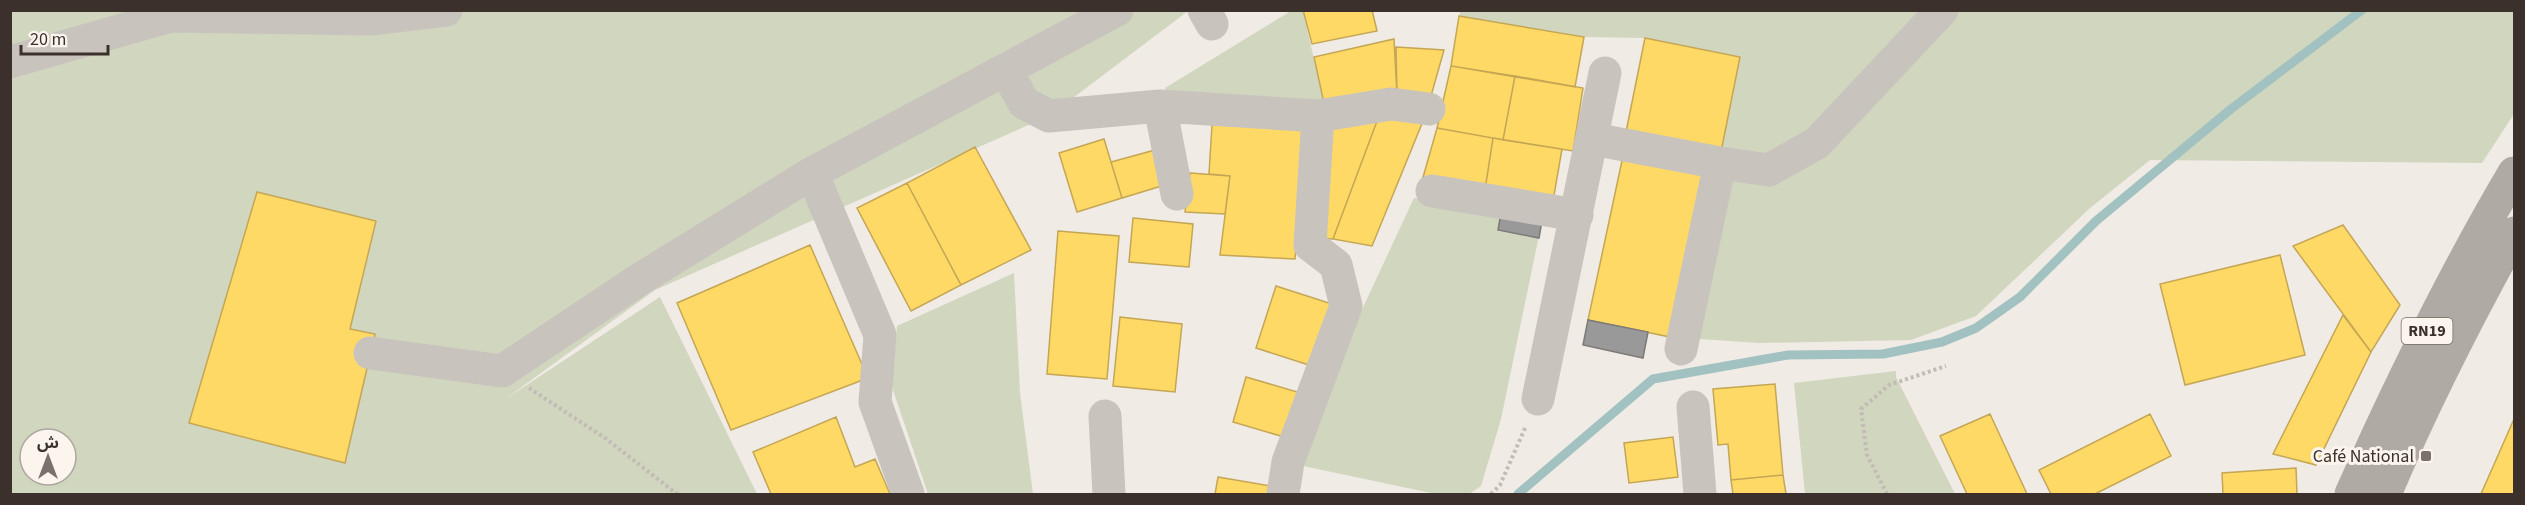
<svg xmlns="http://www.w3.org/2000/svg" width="2525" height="505" font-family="'Source Sans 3','Noto Sans Arabic',sans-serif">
<rect width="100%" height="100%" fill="#f0ebe5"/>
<!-- green -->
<path fill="#d1d6bf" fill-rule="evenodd" d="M1461,10L2514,11V114L2482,163L2150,160L2090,208L1976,316L1911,340L1759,343L1670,337L1740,57L1645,38L1584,37L1459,16Z
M10,11H1188L1049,116L655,290L504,400L660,297L757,494H11ZM30,439H66V475H30Z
M1291,11H1303L1325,108L1169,97L1165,88Z
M1414,198L1542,221L1501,419L1481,486L1469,494H1436L1303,466L1331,376Z
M1014,273L1020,393L1033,494H928L892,387L897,326Z
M1896,371V377L1955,494H1805L1794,383Z"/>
<!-- homes -->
<path fill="#ffd966" stroke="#c4a654" stroke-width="1.5" d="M1303,10H1372L1377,31L1312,44Z
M1459,16L1584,37L1575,87L1451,66Z
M1645,38L1740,57L1721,152L1626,132Z
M1394,39L1397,95L1325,108L1314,57Z
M1396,47L1444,50L1431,96L1397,95Z
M1451,66L1515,76L1503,140L1437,128Z
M1515,76L1583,88L1573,151L1503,140Z
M1380,113L1423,121L1372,246L1333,239Z
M1380,113L1333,239L1320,238L1331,125Z
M1212,125L1308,126L1295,259L1220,255L1230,176L1209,174Z
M1437,128L1493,138L1485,190L1422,181Z
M1493,138L1562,149L1553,201L1485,190Z
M1104,139L1122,198L1077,212L1059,153Z
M975,147L1031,250L961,285L907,183Z
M1155,150L1165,185L1122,198L1111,162Z
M1623,156L1705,173L1670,337L1588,320Z
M1190,173L1230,176L1225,214L1185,212Z
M907,183L961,285L911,311L857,208Z
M257,192L376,221L350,329L375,334L345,463L189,423Z
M1133,218L1193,224L1189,267L1129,262Z
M2343,225L2400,305L2371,352L2293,246Z
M1058,231L1119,236L1107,379L1047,374Z
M810,245L868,378L731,430L677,303Z
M2280,255L2305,355L2185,385L2160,284Z
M1276,286L1335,305L1315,367L1256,348Z
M2343,315L2371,352L2316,465L2273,454Z
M1120,317L1182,324L1175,392L1113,386Z
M1246,377L1304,394L1291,439L1233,422Z
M1775,384L1783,475L1731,480L1728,444L1718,445L1713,389Z
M1990,414L2027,494H1967L1940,436Z
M2150,414L2171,456L2095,494H2051L2039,470Z
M836,417L855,467L875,459L890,494H771L753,452Z
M2514,419V494H2481Z
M1673,437L1678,477L1629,483L1624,443Z
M2296,468L2297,494H2223L2222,473Z
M1783,475L1786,494H1733L1731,480Z
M1218,477L1276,487L1274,494H1215Z"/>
<!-- industry -->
<path fill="#999" stroke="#7d7a78" stroke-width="1.5" d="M1501,213L1542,221L1539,238L1498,230Z
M1588,320L1648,332L1643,358L1583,345Z"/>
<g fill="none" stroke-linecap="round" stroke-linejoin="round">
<!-- stream -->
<path stroke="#a1c2c1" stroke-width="9" d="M1518,494L1653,379L1788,355L1883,354L1942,342L1976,328L2020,297L2096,221L2231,109L2362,10"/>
<!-- path -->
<path stroke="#c2bbb6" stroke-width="4" stroke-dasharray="3 3" stroke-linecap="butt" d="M529,388L605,438L677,494
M1491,494L1500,485L1526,426
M1887,494L1867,455L1861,409L1889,385L1946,366"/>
<!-- minor -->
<path stroke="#c9c3be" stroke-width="33" d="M1204,10L1212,24
M10,62L171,16L371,19L446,10
M1006,70L1024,103L1049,116L1160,106L1318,116
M1160,106L1177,194
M1593,139L1720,163L1769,170L1817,143L1942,10
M812,173L880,335L875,402L908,494
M1432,191L1577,215
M1681,349L1720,163
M370,353L502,371L637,281L812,173L1117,10
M1538,399L1605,73
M1693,407L1700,494
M1105,416L1109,494
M1283,494L1288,462L1346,306L1336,265L1310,245L1318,116L1391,104L1429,109"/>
<!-- highway -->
<path stroke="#afaaa4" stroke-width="33" d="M2351,494C2400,384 2453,276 2514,173
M2385,494C2423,404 2467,318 2514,233"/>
</g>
<!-- markers -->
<rect fill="#7a716c" stroke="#fbf5ee" stroke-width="2" x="2420" y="450" width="12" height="12" rx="3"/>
<g text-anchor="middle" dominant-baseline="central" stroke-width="6" stroke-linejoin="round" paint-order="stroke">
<!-- shield labels -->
<rect fill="#fbf5ee" stroke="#756b66" stroke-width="1.5" x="2401.5" y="318" width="51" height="26" rx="4.5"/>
<g font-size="16" font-weight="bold" fill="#3b302b">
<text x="2427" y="331">RN19</text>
</g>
<!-- poi labels -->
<g font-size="18" fill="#3b302b" stroke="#fbf5ee" text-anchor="end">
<text x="2414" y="456">Café National</text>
</g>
</g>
<!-- border -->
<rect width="2525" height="505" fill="none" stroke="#3b302b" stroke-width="24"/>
<!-- north arrow -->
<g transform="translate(48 457)"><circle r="28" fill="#fbf5ee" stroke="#aea6a0" stroke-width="1.5"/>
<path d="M0-4.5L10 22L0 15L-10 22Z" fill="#7a716c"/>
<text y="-9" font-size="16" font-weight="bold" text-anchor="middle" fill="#3b302b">ش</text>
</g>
<!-- scale -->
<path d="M21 45v9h87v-9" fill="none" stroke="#3b302b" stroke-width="3"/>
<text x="30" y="45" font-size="18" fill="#3b302b" stroke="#fbf5ee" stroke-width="4.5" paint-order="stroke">20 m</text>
</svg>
